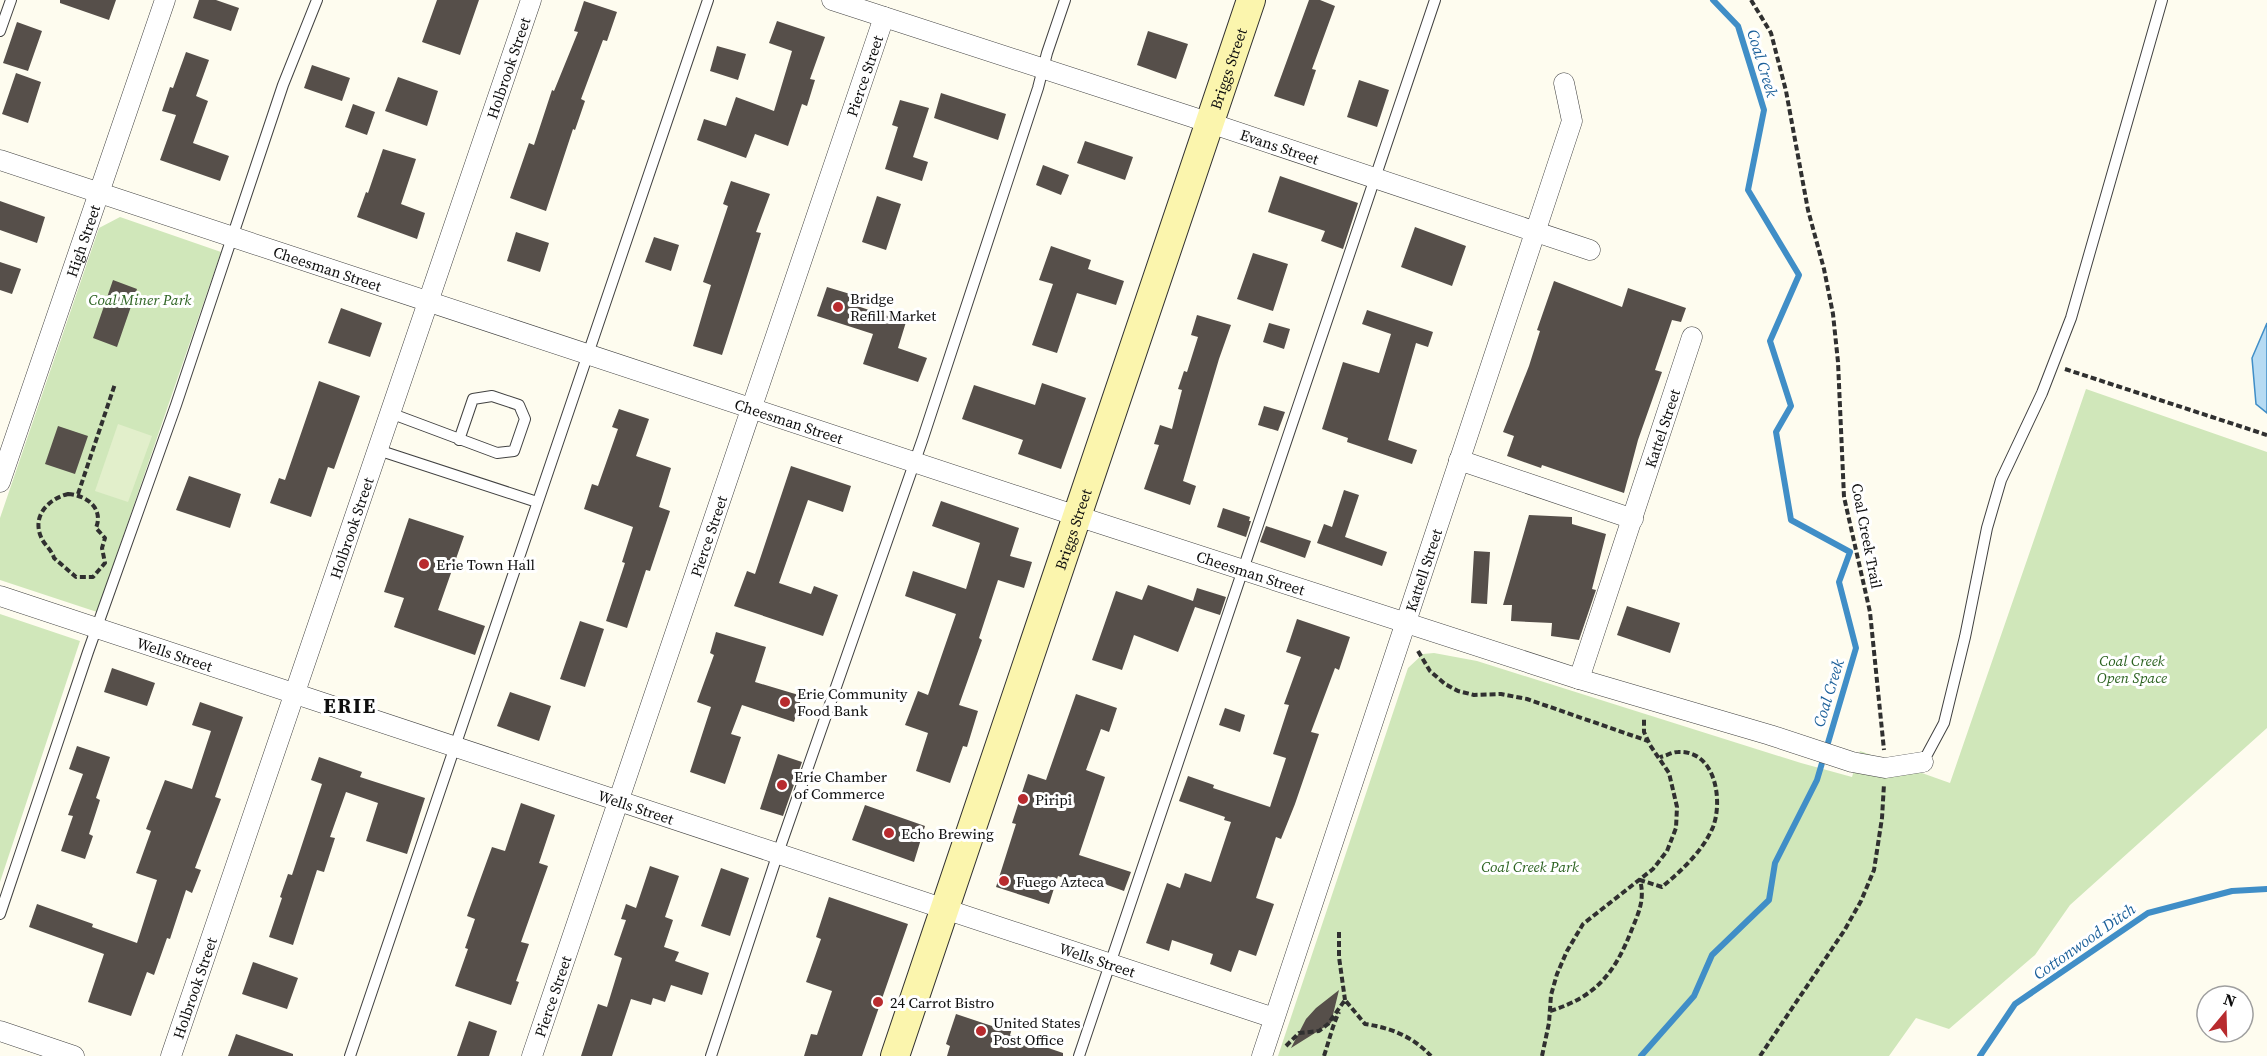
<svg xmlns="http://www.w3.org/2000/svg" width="2267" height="1056" font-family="'Source Serif 4',serif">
<rect width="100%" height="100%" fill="#fefcef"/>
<!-- green -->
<path fill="#d0e7ba" d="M120,217L221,252L97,612L0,580V518L99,228Z
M2086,389L2267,452V728L2070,905L2035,955L1949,1029L1916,1018L1889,1056H1278L1408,668L1423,654L1434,653L1477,661L1801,763L1852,777L1860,751L1950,783Z
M0,614L80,641L0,882Z"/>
<!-- pitch -->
<path fill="#e2efcb" d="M118,424L152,436L128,502L95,491Z"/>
<!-- water -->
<path fill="#b6dbf3" stroke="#408ec7" stroke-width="1.5" d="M2267,323V413L2256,404L2252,358Z"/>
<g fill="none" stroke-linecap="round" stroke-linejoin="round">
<!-- stream -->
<path stroke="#408ec7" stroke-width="6" d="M1641,1056L1694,996L1712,955L1769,900L1775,863L1817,780L1856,648L1839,582L1850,552L1791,520L1776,432L1791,406L1770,341L1799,275L1748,190L1764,110L1738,26L1713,0
M1980,1056L2015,1004L2148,913L2232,891L2267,889"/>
</g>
<!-- building -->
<path fill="#564f4a" d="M60,0H116L109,20L60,3Z
M199,0H216L239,8L231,31L193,18Z
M437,0H479L460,55L422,42Z
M1309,0H1320L1335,6L1312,69L1316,70L1304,106L1274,96Z
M584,1L617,12L607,41L603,40L581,99L585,101L575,130L573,129L546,211L510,198L529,143L534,145L552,90L554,91L578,32L574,31Z
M777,21L825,37L810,79L815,80L807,106L802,104L788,146L755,134L746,158L697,140L704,119L726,126L736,97L774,111L792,51L769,43Z
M17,22L42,31L28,71L3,63Z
M1148,31L1188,44L1176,79L1137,65Z
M717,46L746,54L738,80L710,71Z
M186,52L209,60L196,96L208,101L193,143L229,156L220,181L160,160L176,115L162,111L170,87L173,88Z
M312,65L350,78L342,101L304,88Z
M16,73L41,82L28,123L2,114Z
M398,77L438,91L427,126L385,111Z
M1359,80L1389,90L1377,127L1347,117Z
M941,93L1006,114L998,140L934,118Z
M900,100L929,108L913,157L928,162L922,181L885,169L898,127L892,125Z
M353,104L375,112L367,135L345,127Z
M1085,141L1133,157L1125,180L1077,163Z
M383,149L416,159L401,204L425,213L417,239L357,217L366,192L368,193Z
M1043,165L1069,175L1061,195L1036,185Z
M1280,176L1358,203L1343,249L1321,241L1325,231L1268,212Z
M731,181L770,194L756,232L761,233L722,355L693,346L711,285L703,282L728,206L723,204Z
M877,196L901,204L886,250L862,242Z
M0,201L45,217L37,243L0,230Z
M1415,227L1466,246L1452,286L1401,267Z
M516,232L549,243L540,272L507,261Z
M654,237L679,245L671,271L645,262Z
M1051,246L1091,260L1088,269L1124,281L1116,305L1077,293L1057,353L1032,345L1053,284L1039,280Z
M1253,253L1288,264L1273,311L1237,299Z
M0,262L21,269L12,294L0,290Z
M113,280L137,289L117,347L93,338Z
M1554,281L1622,307L1628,288L1686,308L1681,322L1672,320L1655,370L1662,372L1638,440L1624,493L1542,465L1541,468L1507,456L1514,436L1503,432L1529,366L1540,331L1537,330Z
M827,287L860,297L857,306L906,322L898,348L927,358L918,382L863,364L873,334L817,316Z
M341,308L382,323L370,357L328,343Z
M1367,310L1433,332L1428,347L1416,343L1388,440L1417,450L1412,464L1347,442L1348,438L1322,429L1343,362L1379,373L1391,334L1362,324Z
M1197,315L1231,325L1219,359L1183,481L1196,486L1190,505L1144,489L1159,445L1154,444L1160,425L1172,429L1182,390L1178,389L1184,371L1187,372L1198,337L1191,335Z
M1269,323L1290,329L1284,349L1263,342Z
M319,381L360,396L334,469L328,467L311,517L270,503L279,478L285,480Z
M1042,383L1086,398L1061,469L1018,454L1023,440L962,419L974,385L1035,405Z
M1264,406L1285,412L1278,431L1258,425Z
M619,409L649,419L636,456L671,468L659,507L670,511L650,571L646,570L627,628L606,621L625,563L622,562L633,527L584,509L592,484L598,486L618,429L612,427Z
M58,426L88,436L75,474L45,464Z
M791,466L851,486L843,512L808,500L779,583L811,594L814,586L838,595L823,636L734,606L747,571L755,574Z
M189,476L241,494L230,528L176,510Z
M1344,490L1359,495L1345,537L1387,552L1382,566L1317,543L1324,524L1332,527Z
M941,501L1019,528L1010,556L1032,562L1024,588L998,580L979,638L982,640L959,705L978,711L967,747L963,746L950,783L916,771L928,733L905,725L918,691L928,695L956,614L905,596L913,571L966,589L980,543L932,526Z
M1223,508L1250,517L1249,521H1251L1246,537L1217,527Z
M1529,515L1572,517V524L1606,534L1592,589L1596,590L1579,640L1551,636L1552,623L1511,621L1512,605H1503Z
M409,518L464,536L438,610L485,626L475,655L394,627L404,598L384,592Z
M1266,526L1311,541L1305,558L1260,542Z
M1474,551L1490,552L1487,604L1471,603Z
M1148,585L1193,601L1197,588L1226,597L1220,615L1195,607L1178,652L1134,635L1122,670L1092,660L1116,591L1142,600Z
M1627,606L1680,623L1670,653L1617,635Z
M1297,619L1350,637L1339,670L1335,668L1311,732L1319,734L1295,804L1281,839L1276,837L1256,898L1274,904L1256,956L1239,950L1231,972L1210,964L1213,954L1172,940L1169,951L1146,943L1167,883L1180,888L1185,873L1211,882L1231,822L1224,820L1225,817L1179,801L1188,776L1214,785L1213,788L1270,807L1286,758L1273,754L1289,705L1284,704L1301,657L1286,652Z
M580,621L604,629L585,687L560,679Z
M716,632L766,647L755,682L802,696L794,722L742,705L731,734L741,737L725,784L690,772L711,707L697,702L714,655L710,653Z
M112,668L155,683L147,706L104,692Z
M510,692L551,706L539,741L497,726Z
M1076,694L1117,708L1109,732L1101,729L1086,770L1105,777L1079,855L1131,872L1124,891L1099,882L1096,889L1058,876L1049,904L996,887L1016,824L1012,823L1028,774L1046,780Z
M200,702L243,717L215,797L221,799L195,868L201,870L192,893L186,890L170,939L167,938L154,975L147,972L131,1016L88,1002L104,954L29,927L37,904L93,924L92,927L137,943L157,880L136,873L151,831L146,829L165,780L192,789L211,731L192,725Z
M1225,708L1245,715L1240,732L1219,725Z
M77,746L110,757L96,798L100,800L89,834L93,836L85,859L61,851L73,816L68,815L83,774L69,769Z
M778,754L802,762L783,816L760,809Z
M319,757L362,772L360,777L425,798L407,854L366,841L378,803L346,792L330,837L335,838L324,872L317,870L293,945L269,937L282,898L280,897L288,874L292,875L322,784L311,780Z
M521,803L555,815L539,863L548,866L521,942L529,944L516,981L519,982L511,1005L455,986L468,949L465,948L475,919L467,916L492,847L505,851Z
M865,805L925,826L914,862L852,840Z
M650,866L679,876L665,917L673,920L664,947L679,952L675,961L709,973L702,995L671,985L665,1002L653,998L651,1005L631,999L612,1056H581L598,1004L607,1007L622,958L614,955L626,920L621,919L626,904L636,908Z
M721,868L749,878L730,936L701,926Z
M829,897L908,924L862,1056H804L811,1034L817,1035L832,991L806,982L821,939L816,937Z
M253,962L298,978L287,1009L242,994Z
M1339,990L1331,1023L1291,1048L1306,1019L1316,1008Z
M956,1014L995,1027L997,1020L1013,1025L1010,1035L1063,1053V1056H947L950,1046L946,1044Z
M469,1021L497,1031L489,1056H457Z
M236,1034L293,1054V1056H228Z"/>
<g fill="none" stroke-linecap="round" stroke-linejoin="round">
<!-- lane casing -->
<g stroke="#414141" stroke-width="12">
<path id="lane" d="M0,31L11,0
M390,413L497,453L514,451L525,419L519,405L492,396L473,399L459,440
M378,450L537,502
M1923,762L1944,723L1965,637L1987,528L2001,480L2042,393L2071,318L2162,0
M0,914L88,652L176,405L283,85L317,0
M350,1056C467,703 589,352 708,0
M711,1056L778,853L923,438L1038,88L1047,53L1065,0
M1079,1056L1435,0"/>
</g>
<!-- street casing -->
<g stroke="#414141" stroke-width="21">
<g id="street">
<path id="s1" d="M832,0L1192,117L1590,250"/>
<path id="s2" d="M0,160L1077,516L1579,679L1770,735L1852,762L1885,768L1923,762"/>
<path d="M1459,460L1633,519"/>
<path id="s3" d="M0,482L165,0"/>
<path id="s4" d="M0,596L1274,1018"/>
<path id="s5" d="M1579,679L1692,337"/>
<path d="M0,1031L74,1056"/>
<path id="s6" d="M171,1056L531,0"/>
<path id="s7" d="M532,1056L884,17"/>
<path id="s8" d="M1262,1056L1572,121L1564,83"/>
</g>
</g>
<!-- secondary casing -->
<g stroke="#303030" stroke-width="30">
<g id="secondary">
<path id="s9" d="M895,1056L1251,0"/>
</g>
</g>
<!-- path -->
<path stroke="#303030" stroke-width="4" stroke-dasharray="6 3" stroke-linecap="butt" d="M1751,0L1771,33L1786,91L1808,210L1824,269L1833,314L1838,362L1844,497L1870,612L1884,750
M2065,369L2267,435
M68,494C86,495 104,508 96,528L105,538L102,548L105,563L93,577H76L54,558C52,550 44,545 41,537C32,516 48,499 68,494Z
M78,494L115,384
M1418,651L1430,671L1445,684L1458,691L1474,695L1501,694L1527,699L1648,741
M1339,932V957L1345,1000
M1550,1011C1596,997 1615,973 1632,929C1639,912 1645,899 1640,880L1662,887C1681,871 1703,851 1713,827C1723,801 1716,750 1678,752C1672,752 1666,756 1660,757
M1286,1046L1299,1033L1319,1031L1328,1024L1345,1000L1365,1024C1391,1028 1412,1036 1431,1056
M1324,1056C1329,1041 1332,1027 1339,1012
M1542,1056L1549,1023L1551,995L1557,974L1567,951L1583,924L1653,869L1667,851L1676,828L1677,807L1669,773L1650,745L1644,732V717
M1760,1056L1844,931L1861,901L1874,870L1882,818L1884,784"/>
<!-- lane -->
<use href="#lane" stroke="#fff" stroke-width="10"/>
<!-- street -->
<use href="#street" stroke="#fff" stroke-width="20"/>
<!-- secondary -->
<use href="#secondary" stroke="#fbf5ad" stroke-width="28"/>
</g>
<!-- markers -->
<g fill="#b82b2e" stroke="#fff" stroke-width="2">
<circle cx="838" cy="307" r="6"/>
<circle cx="424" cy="564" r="6"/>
<circle cx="785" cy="702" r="6"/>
<circle cx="782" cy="785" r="6"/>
<circle cx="1023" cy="799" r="6"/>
<circle cx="889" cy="833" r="6"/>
<circle cx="1004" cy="881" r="6"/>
<circle cx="878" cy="1002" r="6"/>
<circle cx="981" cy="1031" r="6"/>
</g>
<g text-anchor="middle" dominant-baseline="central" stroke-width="6" stroke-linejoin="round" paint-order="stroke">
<!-- street labels -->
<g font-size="15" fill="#0e0e0e" stroke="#fff">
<text stroke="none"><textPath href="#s6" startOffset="1044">Holbrook Street</textPath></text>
<text stroke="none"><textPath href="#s9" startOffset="1042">Briggs Street</textPath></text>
<text stroke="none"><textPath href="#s7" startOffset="1035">Pierce Street</textPath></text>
<text stroke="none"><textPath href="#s1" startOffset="471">Evans Street</textPath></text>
<text stroke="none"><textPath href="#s3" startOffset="255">High Street</textPath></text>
<text stroke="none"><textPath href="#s2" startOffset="345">Cheesman Street</textPath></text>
<text stroke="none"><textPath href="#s2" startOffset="831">Cheesman Street</textPath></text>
<text stroke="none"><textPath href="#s5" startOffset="264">Kattel Street</textPath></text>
<text stroke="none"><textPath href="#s6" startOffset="558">Holbrook Street</textPath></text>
<text stroke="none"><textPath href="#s9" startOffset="556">Briggs Street</textPath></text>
<text stroke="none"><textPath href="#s7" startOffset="549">Pierce Street</textPath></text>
<text transform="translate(1867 536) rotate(79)">Coal Creek Trail</text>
<text stroke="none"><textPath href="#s8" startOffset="512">Kattell Street</textPath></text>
<text stroke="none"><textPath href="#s2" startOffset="1317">Cheesman Street</textPath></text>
<text stroke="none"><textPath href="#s4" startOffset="184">Wells Street</textPath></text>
<text stroke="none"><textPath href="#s4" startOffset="670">Wells Street</textPath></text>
<text stroke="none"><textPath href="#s4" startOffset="1156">Wells Street</textPath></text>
<text stroke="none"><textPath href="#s6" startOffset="72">Holbrook Street</textPath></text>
<text stroke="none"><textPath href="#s7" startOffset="63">Pierce Street</textPath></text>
</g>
<!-- poi labels -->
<g font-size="15" fill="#0e0e0e" stroke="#fff" text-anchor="start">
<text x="850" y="298">Bridge<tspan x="850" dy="17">Refill Market</tspan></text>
<text x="436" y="564">Erie Town Hall</text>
<text x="797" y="693">Erie Community<tspan x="797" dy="17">Food Bank</tspan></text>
<text x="794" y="776">Erie Chamber<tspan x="794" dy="17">of Commerce</tspan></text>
<text x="1035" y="799">Piripi</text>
<text x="901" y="833">Echo Brewing</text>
<text x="1016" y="881">Fuego Azteca</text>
<text x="890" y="1002">24 Carrot Bistro</text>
<text x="993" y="1022">United States<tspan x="993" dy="17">Post Office</tspan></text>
</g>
<!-- park labels -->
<g font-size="15" font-style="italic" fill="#2c6321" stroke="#fff">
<text x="140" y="299">Coal Miner Park</text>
<text x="2132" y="660">Coal Creek<tspan x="2132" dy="17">Open Space</tspan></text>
<text x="1530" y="866">Coal Creek Park</text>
</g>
<!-- water labels -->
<g font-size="16" font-style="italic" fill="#1c609a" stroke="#fff">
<text transform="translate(1763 63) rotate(73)">Coal Creek</text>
<text transform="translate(1828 693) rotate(-73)">Coal Creek</text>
<text transform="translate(2084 941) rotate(-35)">Cottonwood Ditch</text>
</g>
<!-- district labels -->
<g font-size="21" font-weight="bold" letter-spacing="1.5" fill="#0e0e0e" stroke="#fff">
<text x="350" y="705">ERIE</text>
</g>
</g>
<!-- north arrow -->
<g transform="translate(2225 1014) rotate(19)"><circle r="28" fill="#ffffff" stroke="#9f9f9f" stroke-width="1.5"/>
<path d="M0-4.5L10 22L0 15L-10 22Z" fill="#b82b2e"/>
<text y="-9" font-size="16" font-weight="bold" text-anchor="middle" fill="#0e0e0e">N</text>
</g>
</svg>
